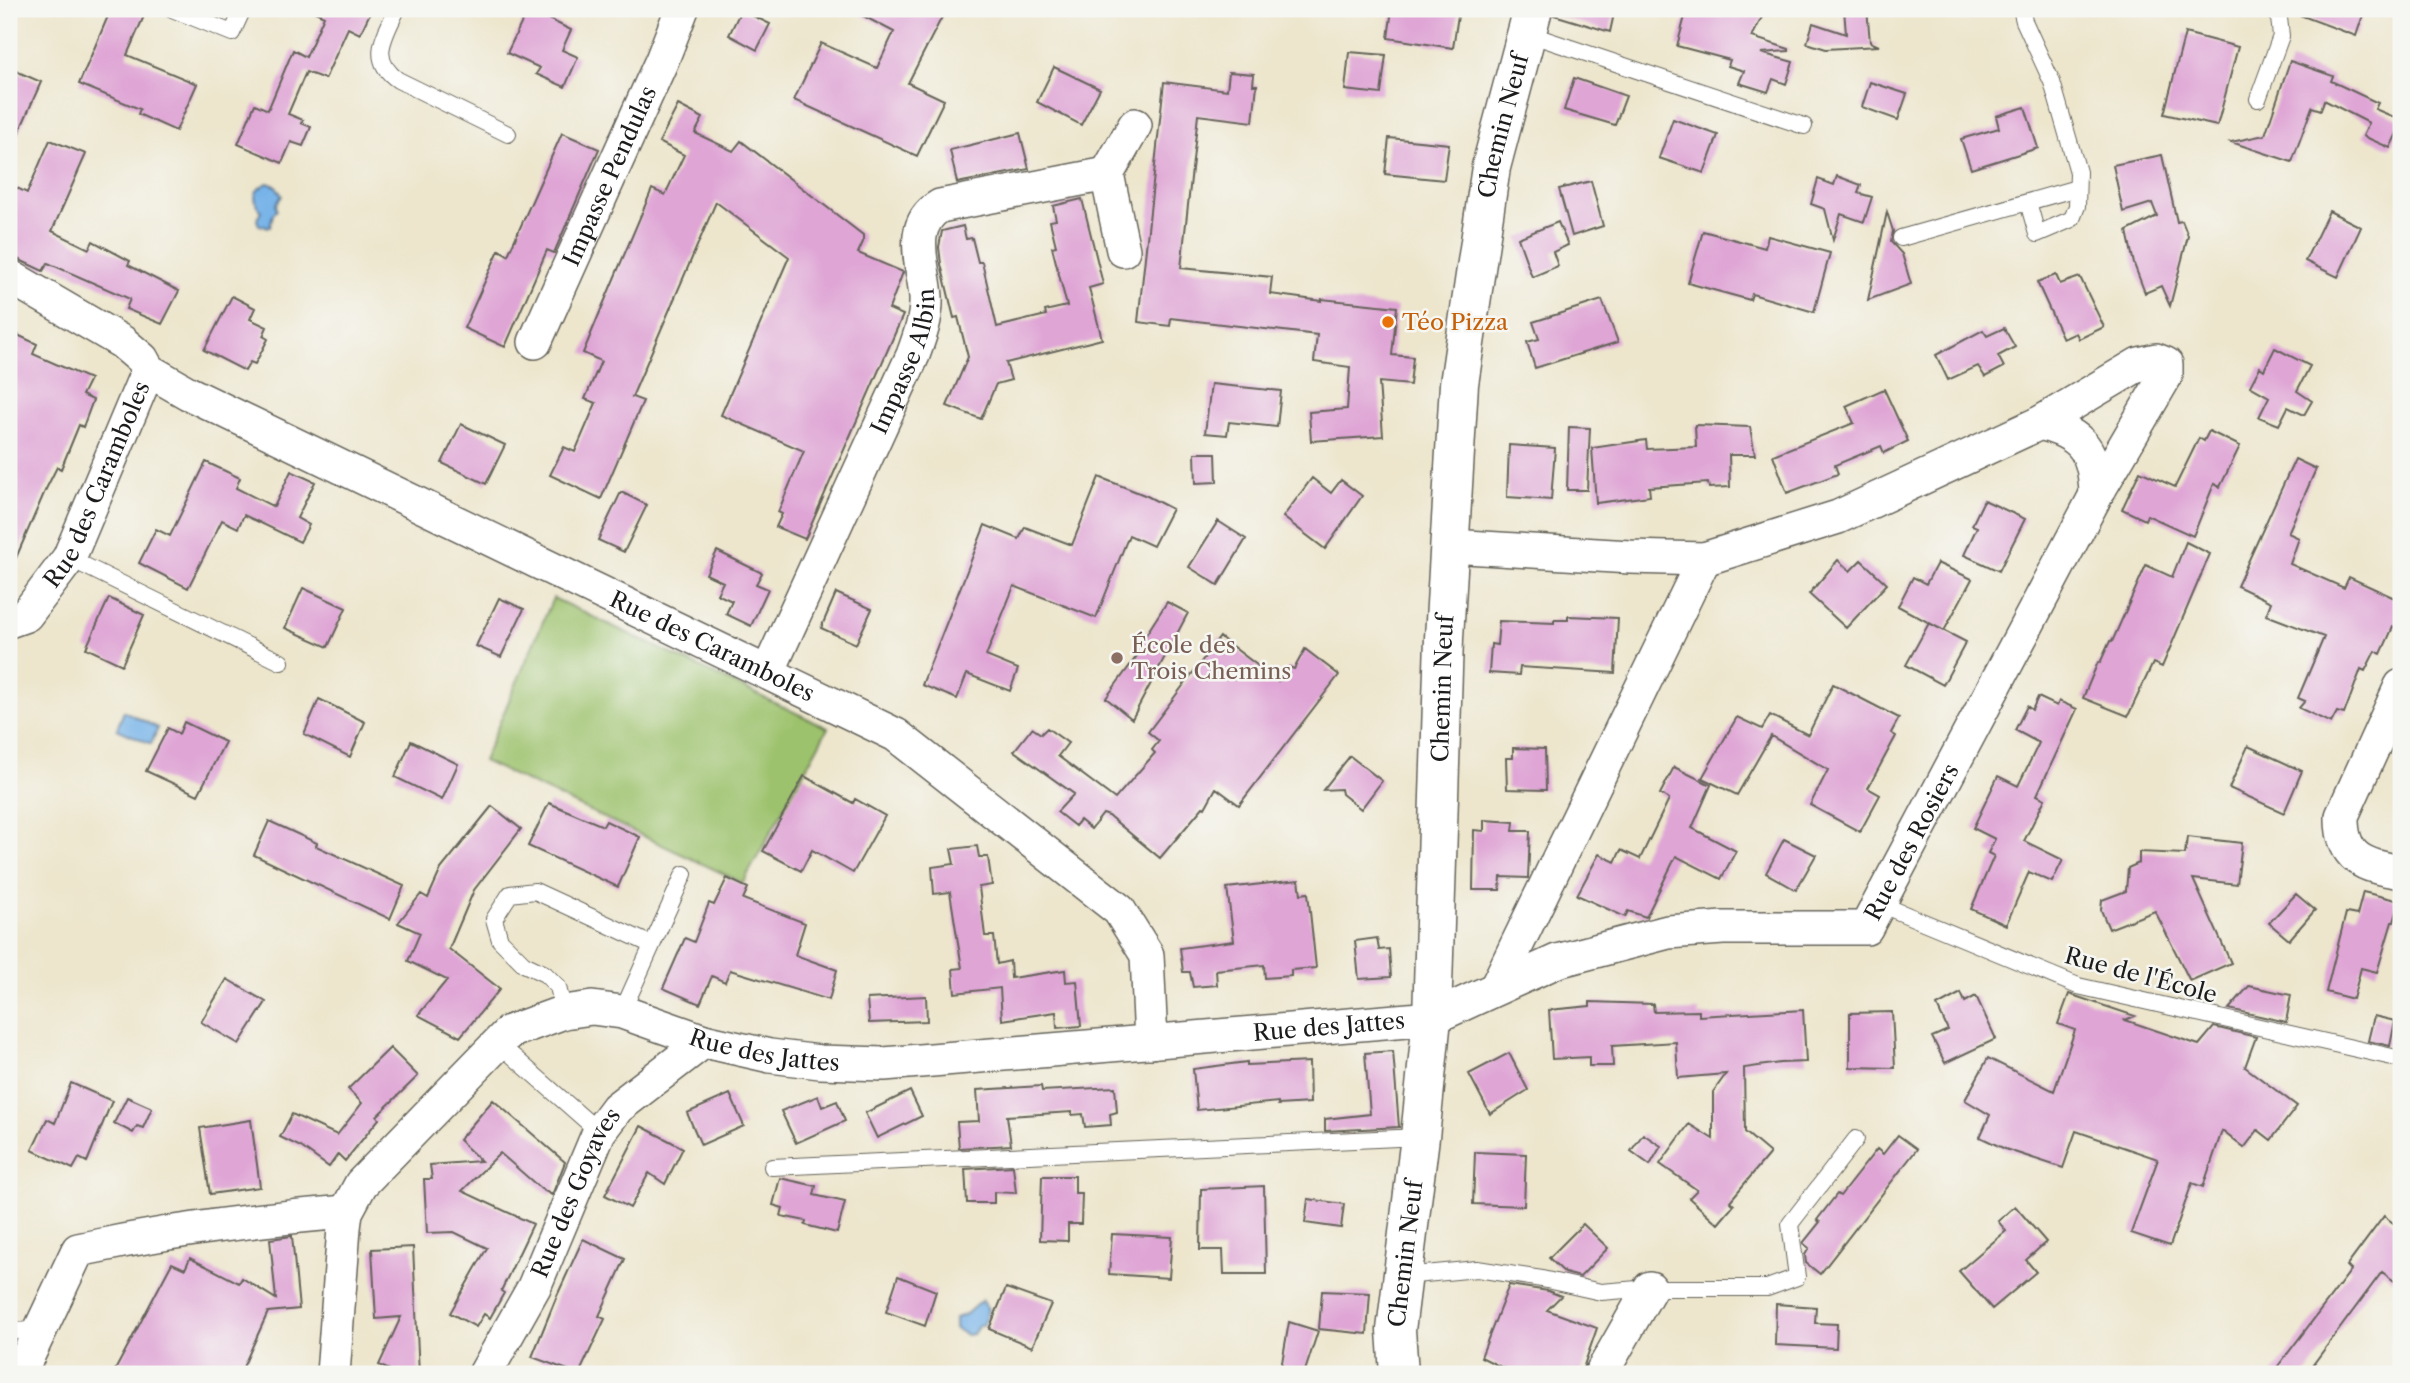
<svg xmlns="http://www.w3.org/2000/svg" width="2410" height="1383" font-family="'Libre Caslon Text',serif">
<rect width="100%" height="100%" fill="#f6f6f2"/>
<filter id="ink" filterUnits="userSpaceOnUse"><feTurbulence type="fractalNoise" baseFrequency=".0143" numOctaves="2"/><feDisplacementMap in="SourceGraphic" scale="14" xChannelSelector="R" yChannelSelector="G"/><feConvolveMatrix kernelMatrix="1 2 1 2 8 2 1 2 1" color-interpolation-filters="sRGB"/></filter>
<filter id="wash" filterUnits="userSpaceOnUse"><feTurbulence type="fractalNoise" baseFrequency=".00686" numOctaves="4" result="noise"/><feDisplacementMap in="SourceGraphic" scale="28" xChannelSelector="R" yChannelSelector="G"/><feGaussianBlur stdDeviation="1.57" result="paint"/><feColorMatrix in="noise" values="0 0 0 0 0 0 0 0 0 0 0 0 0 0 0 0 0 1.4 0 .05"/><feComposite in="paint" operator="in"/></filter>
<g filter="url(#wash)">
<rect width="100%" height="100%" fill="#ede6cd"/>
<!-- green -->
<path fill="#9dc26d" stroke="#5c6f44" stroke-width="2" d="M553,598L828,728L743,883L483,761Z"/>
<!-- water -->
<path fill="#77b3e8" stroke="#4a6882" stroke-width="2" d="M268,183L276,186L282,196L276,204L277,210L273,214L270,227L259,225L257,220L261,211C252,199 253,189 268,183Z
M124,711L158,728L151,744L117,729Z
M982,1300L988,1309L983,1325H979L973,1334L967,1335L955,1329V1318L966,1314Z"/>
<g id="blocks">
<!-- building -->
<path fill="#dfa5d5" d="M111,9H127L144,16L127,55L197,84L176,131L138,114L140,109L79,84Z
M309,9H372L360,34L348,28L325,79L306,72L288,114L303,120L301,123L311,127L303,146L291,142L282,163L238,144L255,104L268,110L293,50L306,57L324,16Z
M528,9L571,30L562,50L578,57L565,87L536,74L540,68L507,53Z
M850,9H927L942,17L908,83L944,100L917,156L794,100L821,43L877,68L894,32Z
M1392,9H1459L1453,48L1388,38Z
M1554,9H1615L1610,32L1554,15Z
M1687,9H1766L1752,37L1789,49V51L1761,53L1793,62L1786,84L1773,79L1768,92L1739,83L1744,71L1728,66L1730,60L1677,46Z
M1844,9H1867L1870,42L1879,46L1826,49L1807,43L1813,23L1846,34Z
M2290,9H2365L2356,36L2289,11Z
M741,10L770,24L757,50L729,35Z
M2185,33L2238,47L2217,126L2164,114Z
M1349,52L1386,55L1381,94L1345,90Z
M2290,61L2333,76L2331,81L2378,103L2375,109L2401,120V125L2390,148L2363,136L2369,123L2324,100L2321,110L2312,107L2292,162L2231,142L2265,135Z
M1054,67L1100,89L1081,125L1037,102Z
M9,68L41,82L9,155Z
M1229,72L1254,74L1253,85H1257L1253,122L1198,115L1181,268L1272,277L1270,294L1322,301V299L1397,307L1392,355L1413,357L1410,385L1379,382L1383,436L1311,441L1309,412L1347,409L1350,367L1314,362L1317,335L1171,318L1170,326L1138,322L1164,82L1227,90Z
M1574,78L1626,96L1615,125L1564,110Z
M1870,82L1907,94L1898,120L1862,107Z
M678,105L703,118L695,133L733,151L741,141L863,235V242L858,253L903,272L889,309L903,315L805,539L776,527L782,514L778,512L804,451L721,415L789,257L716,202L632,397L643,401L601,499L550,475L564,447L575,452L596,403L585,399L601,361L583,353L600,312L652,189L665,195L684,155L659,142Z
M2025,107L2038,148L1971,169L1961,139L1999,128L1996,116Z
M1673,119L1718,135L1704,173L1659,158Z
M562,133L599,149L554,253L547,250L505,347L464,328L499,250L508,255Z
M1020,133L1029,169L957,183L950,150Z
M1389,138L1449,144L1444,180L1385,174Z
M50,140L86,154L52,231L89,249L93,241L130,261L128,265L179,291L162,324L126,309L130,299L48,263L43,271L9,255V184L27,193Z
M2162,155L2177,222L2182,221L2188,236L2170,306L2161,286L2145,293L2134,264L2127,231L2157,216L2152,203L2123,212L2113,165Z
M1837,176L1861,185L1858,193L1872,197L1864,222L1841,214L1833,240L1825,209L1811,204L1818,179L1834,185Z
M1591,181L1603,226L1572,236L1559,189Z
M1082,199L1103,284L1089,288L1102,339L1006,363L1011,380L996,384L981,419L947,406L968,357L958,317L954,318L941,264L939,247L942,231L963,226L966,239L972,238L978,262H982L997,327L1046,315L1045,311L1067,306L1052,247L1056,246L1050,221L1056,220L1053,206Z
M2329,211L2361,227L2338,277L2305,261Z
M1887,212L1893,231L1891,242L1902,254L1911,284L1868,300Z
M1558,222L1568,245L1553,252L1558,266L1532,277L1518,238Z
M1703,231L1765,248L1768,236L1830,253L1814,312L1752,294L1750,300L1688,283Z
M2056,275L2060,284L2080,277L2104,327L2079,339L2076,333L2063,339L2037,282Z
M232,296L255,308L250,319L267,327L263,336L268,339L255,364L250,362L245,371L204,350Z
M1602,300L1618,342L1535,368L1527,342L1539,339L1533,322Z
M2004,328L2015,347L1998,356L2004,367L1985,377L1978,366L1948,380L1936,355L1983,330L1987,336Z
M9,331L37,344L33,354L90,379L82,395L93,400L83,427L79,425L61,469L57,467L45,491L9,574Z
M2275,348L2310,366L2297,391L2312,401L2304,415L2288,407L2279,425L2259,417L2269,397L2250,386L2260,367L2264,370Z
M1211,384L1281,391L1277,427L1229,422L1227,435L1205,433Z
M1884,389L1908,441L1884,453L1881,446L1835,465L1838,474L1787,493L1773,455L1854,423L1846,406Z
M461,424L505,445L486,484L442,463Z
M1695,425L1750,427L1755,455H1729L1730,487L1709,488L1708,483L1649,487L1650,496L1596,503L1592,448L1646,440L1647,449L1696,447Z
M1569,427L1590,428L1587,490H1567Z
M2209,431L2240,446L2220,487L2214,484L2193,536L2147,515L2145,520L2122,509L2140,471L2175,487L2199,438L2204,441Z
M1509,445L1555,448L1551,500L1507,497Z
M1195,453H1216L1217,482L1196,483Z
M2295,459L2316,469L2288,533L2299,538L2290,564L2344,588L2349,577L2401,601V631L2393,627L2381,654L2375,651L2365,671L2361,669L2344,714L2337,712L2331,723L2299,708L2305,701L2298,698L2324,637L2266,615L2271,602L2237,586Z
M206,462L240,478L236,488L274,507L291,471L315,482L297,518L309,525L300,542L244,515L238,528L222,520L188,588L139,563L156,529L170,536Z
M1099,477L1147,496L1172,509L1153,546L1129,535L1096,618L1014,586L986,656L1018,669L1010,691L967,674L957,699L922,685L985,525L1019,539L1025,527L1072,545Z
M1312,478L1331,493L1341,480L1362,496L1325,549L1283,517Z
M621,492L647,505L624,552L598,540Z
M1984,500L2025,519L1999,571L1964,555L1977,527L1972,525Z
M1218,521L1246,539L1218,585L1189,567Z
M2186,542L2210,554L2162,667L2153,663L2128,716L2083,698L2098,662L2100,663L2110,641L2112,642L2146,565L2172,577Z
M717,551L762,573L756,584L768,589L751,626L726,614L732,601L717,594L723,582L706,574Z
M1838,560L1850,571L1861,560L1887,584L1846,628L1809,594Z
M1937,563L1972,579L1944,631L1898,606L1913,577L1926,584Z
M303,588L346,608L328,647L285,628Z
M836,593L872,609L856,644L821,628Z
M109,598L144,615L122,665L86,648Z
M499,598L524,609L501,657L476,646Z
M1167,602L1188,613L1132,719L1106,698L1142,649L1138,647Z
M1568,616L1618,618L1615,673L1520,667L1519,675L1489,673L1491,644L1497,645L1499,621L1554,623V620H1568Z
M1929,623L1966,642L1943,685L1906,665Z
M1220,637L1278,681L1289,667L1294,669L1305,649L1339,675L1239,805L1216,788L1205,808L1203,807L1160,858L1109,816L1103,814L1091,829L1080,820L1075,826L1057,812L1074,794L1014,751L1032,728L1041,734L1047,728L1068,743L1058,756L1115,799L1155,753L1152,750L1159,741L1148,732Z
M1833,684L1899,718L1891,733L1896,736L1868,788L1880,795L1860,832L1810,805L1828,770L1771,736L1737,795L1702,778L1737,717L1762,729L1770,715L1808,735Z
M2038,697L2057,706L2059,701L2077,709L2037,795L2045,799L2024,841L2063,860L2052,882L2029,872L2006,925L1971,909L1994,856L1988,853L1995,839L1973,828L1998,776L2018,786L2039,743L2015,730L2027,706L2032,710Z
M319,699L365,722L350,757L304,734Z
M184,722L225,742L198,795L146,771L168,728L179,734Z
M411,741L458,764L442,800L395,777Z
M2248,746L2302,771L2284,813L2229,788Z
M1513,748L1545,749L1546,790L1507,789L1506,758H1513Z
M1350,756L1382,781L1361,809L1342,794L1341,789L1323,790Z
M1674,767L1711,785L1692,828L1736,851L1721,879L1676,856L1646,917L1628,911L1625,917L1577,895L1599,854L1615,862L1621,850L1640,859L1669,799L1660,794Z
M804,776L853,803L855,799L885,816L853,873L812,850L801,871L763,851Z
M549,803L603,826L606,821L640,837L618,887L528,846Z
M492,806L521,829L474,890L449,949L500,989L460,1037L418,1015L447,980L408,961L420,933L398,923L421,894L428,898L441,869Z
M1484,820L1514,822L1513,831H1530L1528,878L1501,877L1500,890H1473L1474,830L1484,831Z
M269,821L317,843L316,846L404,886L390,919L254,855Z
M2187,837L2242,843L2237,884L2193,879L2231,963L2190,981L2155,911L2109,929L2101,910L2102,900L2126,891L2128,868L2139,863V852L2185,854Z
M1784,839L1816,855L1796,890L1766,873Z
M977,846L979,857H988L992,885L979,887L985,936H994L997,964L1010,961L1011,978L1065,970L1066,982L1077,981L1081,1026L1057,1028L1056,1012L1002,1020L1000,988L955,993L953,969L962,968L950,892L934,894L932,867L954,864L951,849Z
M727,878L748,888L743,899L805,923L795,955L837,970L829,1000L730,970L725,982L712,976L700,1004L663,988L685,938L694,942L709,903L714,905Z
M1299,880L1301,894L1308,893L1316,968L1291,970V976L1265,978L1264,965L1216,970L1217,985L1193,987L1190,972H1183L1180,948L1234,941L1227,888Z
M2363,892L2400,901L2394,922H2392L2377,972L2361,968L2353,999L2326,992L2346,913L2357,915Z
M2296,894L2315,910L2289,940L2269,923Z
M1377,938L1379,950L1389,949L1391,977L1359,979L1355,941Z
M227,979L266,1002L239,1044L201,1022Z
M2249,986L2291,995L2286,1022L2229,1009Z
M1961,993L1965,1002L1976,996L1996,1039L1945,1063L1932,1037L1948,1030L1937,1006Z
M2069,994L2135,1016L2125,1020L2199,1045L2214,1027L2256,1037L2245,1067L2297,1106L2271,1140L2258,1130L2244,1148L2222,1131L2203,1187L2192,1183L2170,1246L2131,1233L2158,1159L2076,1131L2063,1168L2005,1149L1980,1137L1990,1115L1965,1100L1988,1058L2054,1091L2075,1030L2058,1024Z
M926,996L927,1021L869,1023L867,999Z
M1590,1002L1653,1004L1654,1012L1699,1011V1016L1803,1010L1806,1062L1780,1063L1744,1068L1745,1132L1770,1153L1730,1201L1734,1205L1718,1224L1689,1198L1697,1190L1660,1164L1689,1124L1713,1139V1092L1726,1074L1678,1078L1676,1042L1612,1046L1613,1066H1589V1057L1552,1059L1549,1010L1590,1006Z
M1892,1012L1895,1068L1850,1067V1013Z
M2374,1016L2395,1021L2390,1046L2368,1041Z
M390,1048L418,1076L377,1116L379,1119L345,1161L338,1154L329,1167L301,1147L280,1137L292,1114L337,1135L362,1103L348,1089Z
M1393,1051L1399,1127L1325,1131V1119L1370,1114L1365,1053Z
M1509,1053L1528,1090L1490,1114L1469,1074Z
M1247,1062V1065L1309,1062L1310,1103L1278,1105V1102L1197,1110L1193,1069Z
M71,1083L112,1101L87,1162L79,1158L73,1169L32,1150L47,1119L55,1123Z
M1041,1086L1042,1091L1115,1087L1117,1112L1110,1114L1111,1125L1085,1127L1083,1114L1072,1115V1112L1007,1116L1011,1145L959,1148L957,1122L979,1121L977,1090Z
M910,1091L922,1116L877,1138L865,1113Z
M730,1094L744,1126L701,1145L687,1113Z
M818,1096L822,1107L837,1101L845,1121L796,1143L781,1111Z
M127,1097L152,1108L143,1128L137,1126L133,1133L114,1123Z
M493,1100L565,1162L552,1195L541,1189L500,1153L462,1191L533,1224L501,1291L504,1293L490,1318L484,1314L476,1327L450,1313L487,1248L454,1232L427,1233L424,1179H432L430,1165L481,1161L459,1140Z
M251,1120L260,1187L210,1194L200,1128Z
M641,1126L683,1148L665,1184L649,1173L630,1208L605,1195Z
M1643,1134L1661,1146L1650,1165L1631,1151Z
M1898,1135L1917,1149L1820,1274L1806,1263L1805,1255L1809,1248L1803,1243L1820,1222L1817,1220L1837,1194L1840,1196L1877,1149L1883,1154Z
M1475,1152L1526,1154L1524,1206L1473,1204Z
M1013,1166L1016,1193L994,1192V1203H967L965,1169Z
M1042,1176H1075V1193H1082L1081,1224H1068V1241L1040,1240Z
M780,1178L816,1186L814,1195L845,1202L837,1233L805,1225L806,1221L781,1216L783,1208L773,1205Z
M1264,1186L1266,1274H1224L1223,1250H1200L1201,1189Z
M1308,1199L1344,1204L1341,1228L1305,1223Z
M2015,1206L2046,1242L2026,1260L2036,1272L1992,1309L1959,1271L2006,1231L1998,1221Z
M2384,1216L2401,1229V1286L2382,1272L2306,1374H2272L2351,1270L2347,1266Z
M1583,1224L1608,1248L1580,1277L1565,1273L1549,1258Z
M1112,1234L1172,1237L1169,1278L1109,1274Z
M292,1236L299,1309L268,1312L240,1374H113L172,1263L185,1269L190,1258L239,1283L242,1278L276,1299L270,1239Z
M583,1239L625,1259L599,1316L605,1319L579,1374L532,1357L556,1298Z
M413,1247L419,1374H397L379,1365L401,1317L376,1319L372,1249Z
M898,1276L936,1291L925,1326L886,1312Z
M1509,1285L1548,1291L1561,1296L1547,1310L1597,1328L1581,1374H1515L1481,1357Z
M1006,1288L1051,1304L1032,1347L989,1329Z
M1322,1291L1370,1293L1367,1334L1319,1329Z
M1776,1304L1816,1307L1815,1323L1837,1324L1836,1348L1775,1345Z
M1289,1322L1318,1331L1304,1374H1280Z"/>
</g>
</g>
<g filter="url(#ink)">
<use href="#blocks" fill-opacity="0" stroke="#65635a" stroke-width="2"/>
<g fill="none" stroke-linecap="round" stroke-linejoin="round">
<!-- service casing -->
<g stroke="#65635a" stroke-width="18">
<path id="service" d="M172,9L232,33L243,9
M397,9C385,36 368,59 398,80L508,134
M2021,9L2024,21L2052,82L2078,172L2077,206L2072,219L2037,234L2028,202
M1526,33L1804,126
M2258,99L2281,36L2278,9
M1901,238L2077,188
M69,558L281,662
M1880,904L2078,986L2401,1059
M564,1012L558,987L545,974L524,964L500,940L494,919L510,894L535,891L652,945
M622,1012L684,874
M498,1043L599,1132
M772,1167L1420,1137
M1404,1276L1477,1269L1542,1279L1601,1292L1650,1288H1767L1797,1277L1790,1224L1856,1139
M9,1331L40,1330"/>
</g>
<!-- minor casing -->
<g stroke="#65635a" stroke-width="36">
<g id="minor">
<path d="M1123,250L1107,174L1135,125"/>
<path id="s1" d="M9,276L122,342L142,359L148,370L188,393L896,735L1119,910L1147,955L1151,1042"/>
<path id="s2" d="M535,342L662,60L682,9"/>
<path d="M2040,423C2083,434 2095,451 2096,495"/>
<path id="s3" d="M9,621L26,615L69,558L148,370"/>
<path id="s4" d="M768,672L913,355C920,336 927,317 926,297C924,266 906,226 940,206L1107,174"/>
<path d="M2401,686L2342,816C2341,859 2364,866 2401,872"/>
<path d="M1496,988L1704,559"/>
<path d="M26,1360L78,1250C166,1231 257,1219 346,1212"/>
<path id="s5" d="M333,1374L344,1228L346,1212L361,1184L509,1032L564,1012L592,1008L622,1012L704,1041L770,1056L820,1062L884,1064L1432,1018L1557,961L1668,932L1723,928H1866L2096,495L2166,375V364L2156,360L2139,364L2040,423L1838,517L1704,559L1630,557L1450,546"/>
<path id="s6" d="M485,1374L534,1287L599,1132L617,1108L704,1041"/>
<path d="M1601,1374L1650,1288"/>
</g>
</g>
<!-- tertiary casing -->
<g stroke="#65635a" stroke-width="41">
<g id="tertiary">
<path id="s7" d="M1399,1374L1396,1330L1420,1137L1432,1018L1444,638L1459,384L1491,167L1533,9"/>
</g>
</g>
<!-- service -->
<use href="#service" stroke="#fff" stroke-width="16"/>
<!-- minor -->
<use href="#minor" stroke="#fff" stroke-width="33"/>
<!-- tertiary -->
<use href="#tertiary" stroke="#fff" stroke-width="38"/>
</g>
</g>
<!-- markers -->
<circle fill="#e8710a" stroke="#f6f6f2" stroke-width="2.5" cx="1388" cy="322" r="7"/>
<circle fill="#8d6e63" stroke="#f6f6f2" stroke-width="2.5" cx="1117" cy="658" r="7"/>
<g text-anchor="middle" dominant-baseline="central" stroke-width="5" stroke-linejoin="round" paint-order="stroke">
<!-- street labels -->
<g font-size="23" fill="#1c1c1c" stroke="#f6f6f2">
<text stroke="none"><textPath href="#s7" startOffset="1255">Chemin Neuf</textPath></text>
<text stroke="none"><textPath href="#s2" startOffset="182">Impasse Pendulas</textPath></text>
<text stroke="none"><textPath href="#s4" startOffset="340">Impasse Albin</textPath></text>
<text stroke="none"><textPath href="#s3" startOffset="168">Rue des Caramboles</textPath></text>
<text stroke="none"><textPath href="#s1" startOffset="798">Rue des Caramboles</textPath></text>
<text stroke="none"><textPath href="#s7" startOffset="688">Chemin Neuf</textPath></text>
<text stroke="none"><textPath href="#s5" startOffset="1890">Rue des Rosiers</textPath></text>
<text transform="translate(2141 975) rotate(15)">Rue de l'École</text>
<text stroke="none"><textPath href="#s5" startOffset="1239">Rue des Jattes</textPath></text>
<text stroke="none"><textPath href="#s5" startOffset="672">Rue des Jattes</textPath></text>
<text stroke="none"><textPath href="#s6" startOffset="203">Rue des Goyaves</textPath></text>
<text stroke="none"><textPath href="#s7" startOffset="121">Chemin Neuf</textPath></text>
</g>
<!-- food labels -->
<g font-size="23" fill="#c56008" stroke="#f6f6f2" text-anchor="start">
<text x="1402" y="322">Téo Pizza</text>
</g>
<!-- education labels -->
<g font-size="23" fill="#785e54" stroke="#f6f6f2" text-anchor="start">
<text x="1131" y="645">École des<tspan x="1131" dy="26">Trois Chemins</tspan></text>
</g>
</g>
<!-- margin -->
<rect width="2410" height="1383" fill="none" stroke="#f6f6f2" stroke-width="35"/>
</svg>
